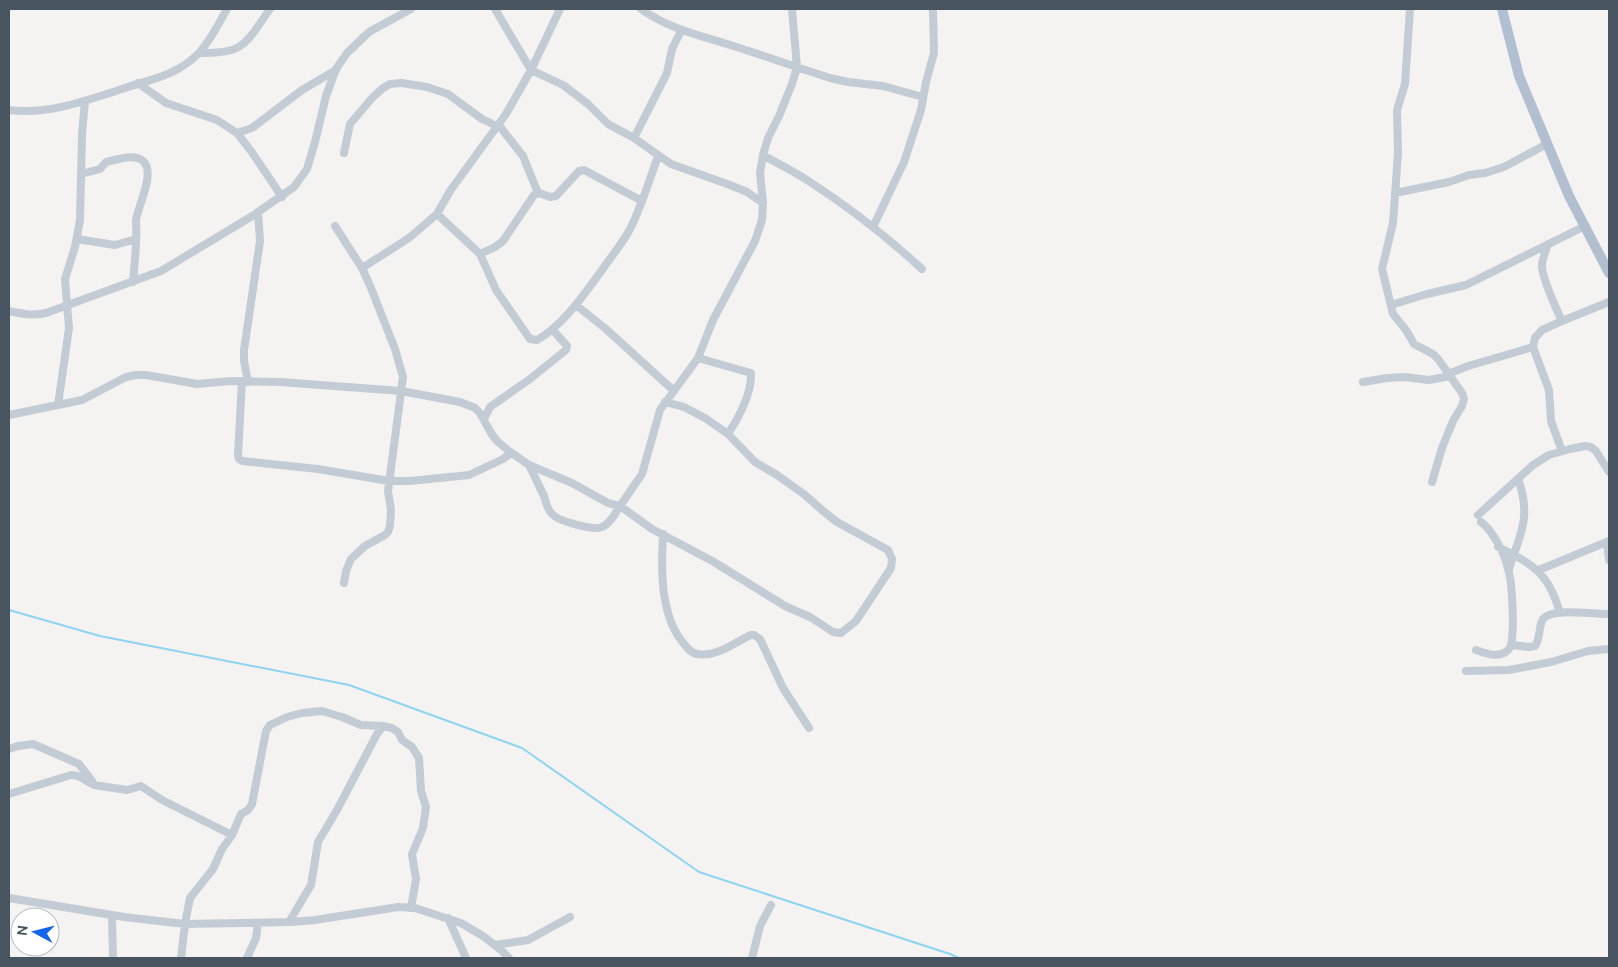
<svg xmlns="http://www.w3.org/2000/svg" width="1618" height="967" font-family="Ubuntu,sans-serif">
<rect width="100%" height="100%" fill="#f5f3f2"/>
<g fill="none" stroke-linecap="round" stroke-linejoin="round">
<!-- stream -->
<path stroke="#8dd4f0" stroke-width="2" d="M9,610L100,636L349,685L522,748L699,872L950,954L959,958"/>
<!-- minor -->
<path stroke="#c3cbd4" stroke-width="8" d="M495,9L531,70L563,85L588,104L608,124L634,138L671,164L730,185L747,192L763,203
M641,9C670,29 695,34 727,44C762,55 796,67 830,78L848,82L883,86L923,97
M1410,9L1405,84L1397,110L1398,153L1393,223L1382,269L1393,314L1406,330L1414,344L1433,354L1438,359L1462,393L1464,399L1462,406L1453,421L1442,448L1432,482
M199,53C245,54 245,44 270,9
M138,83L166,103L217,120L237,133L251,151L282,197
M9,110C50,115 87,100 125,88C152,79 177,75 198,54C209,43 219,23 227,9
M237,133L252,128L302,90L336,70
M634,138L667,73L672,49L681,31
M344,153L350,124L373,97L383,88L390,84L402,83L427,87L448,94L482,119L501,128L523,156L538,193
M763,155C778,164 795,172 810,182C849,207 887,237 922,269
M81,174L100,169L106,162C117,160 134,153 143,161C156,172 138,206 136,220C136,227 137,233 136,240C136,254 134,268 133,282
M1395,193L1449,182L1469,175L1485,173L1504,167L1547,144
M437,214L480,254L496,290L530,339L537,340C563,326 585,293 602,270C611,257 621,245 629,231C641,208 649,181 658,156
M335,226L362,268L371,288L395,349L403,377L388,491L391,510L390,526L388,532L385,535L365,546L351,559L346,571L344,583
M873,227L904,162L921,110L926,82L934,53L933,9
M77,239L115,245L136,239
M1548,244C1546,250 1543,257 1542,264C1541,277 1556,308 1562,321
M480,254L495,247L503,241L534,195L539,193L550,197L556,196L579,171L584,170L642,201
M362,268L409,238L437,214L450,191L506,114L531,70L560,9
M576,305L606,329L674,391
M1391,305L1427,294L1466,285L1585,226
M9,311C22,314 33,316 46,313L161,271L254,215L294,187L307,169L315,142L326,96L336,69L347,53L369,32L411,9
M698,358L751,373C752,394 739,417 728,434
M1448,374L1468,366L1533,347
M242,381L238,455L239,459L242,461L318,469L389,481H410L469,475L503,459L511,453
M248,382L244,361V350L260,241L258,212
M1363,382L1387,378L1405,377L1429,380L1450,376
M58,405L69,328L65,279L75,247L80,220L82,134L85,101
M9,415L82,400L126,377L136,375H146L197,384L231,381L280,382L401,391L460,402L475,408L480,413L491,433L497,441L509,451L529,465L572,483L608,503L620,506L642,474L660,410L698,358L713,320L755,241L762,220L763,203L760,173L763,155L768,138L779,116L792,84L797,67L792,9
M484,419L490,407L530,379L566,350L567,346L552,329
M1562,451L1551,421L1549,390L1533,347L1535,338L1542,330L1562,321L1609,302
M529,465C534,475 539,486 544,496C546,502 547,509 552,514C558,521 594,531 602,527C611,523 615,513 620,506L652,529L714,562L785,606L810,617L833,632L841,633L856,621L891,568L892,559L888,550L837,522L823,511L805,495L777,475L755,462L728,434L705,418L684,407L665,402
M1478,515L1533,465L1549,455L1570,449L1585,446L1591,447L1596,451L1609,472
M663,534C661,569 660,618 685,645C688,649 692,653 697,654C716,658 735,642 751,635H754L760,639L783,688L809,728
M1607,542L1609,560
M1498,547C1534,564 1549,574 1560,613
M1509,569C1520,534 1532,517 1518,479
M1539,570L1609,541
M1512,645L1529,647L1535,646C1541,638 1538,627 1543,619C1552,607 1595,615 1609,614
M1476,650C1487,654 1500,659 1509,649C1516,642 1512,580 1508,569C1505,554 1493,531 1481,522
M1466,671L1509,670L1551,662L1588,651L1609,649
M9,749L18,746L33,744L79,764L92,781
M9,794L71,775L78,776L94,785L127,790L141,786L162,800L232,835
M9,898L124,917L185,924L291,922L315,920L398,907L415,908L461,923L483,936L501,950L509,958
M112,915L113,958
M448,918L466,958
M289,922L311,885L318,842L337,810L377,734L383,726
M495,945L528,940L570,917
M181,958L185,924L190,898L213,869L222,849L232,835L241,814L248,810L252,804L266,731L270,725L287,717L302,713L322,711L342,717L361,725L383,726L392,728L398,732L402,740L412,747L419,758L421,791L426,807L423,828L412,854L416,879L411,908
M247,958L256,938L258,923
M752,958L760,926L771,905"/>
<!-- major -->
<path stroke="#b2bfd1" stroke-width="10" d="M1502,9L1519,76L1569,196L1609,273"/>
</g>
<!-- border -->
<rect width="1618" height="967" fill="none" stroke="#495461" stroke-width="20"/>
<!-- north arrow -->
<g transform="translate(35 932) rotate(277)"><circle r="24" fill="#ffffff" stroke="#b6bbc0"/>
<path d="M0-4L9 19L0 12L-9 19Z" fill="#1463ed"/>
<text y="-8" font-size="14" font-weight="bold" text-anchor="middle" fill="#495461">N</text>
</g>
</svg>
